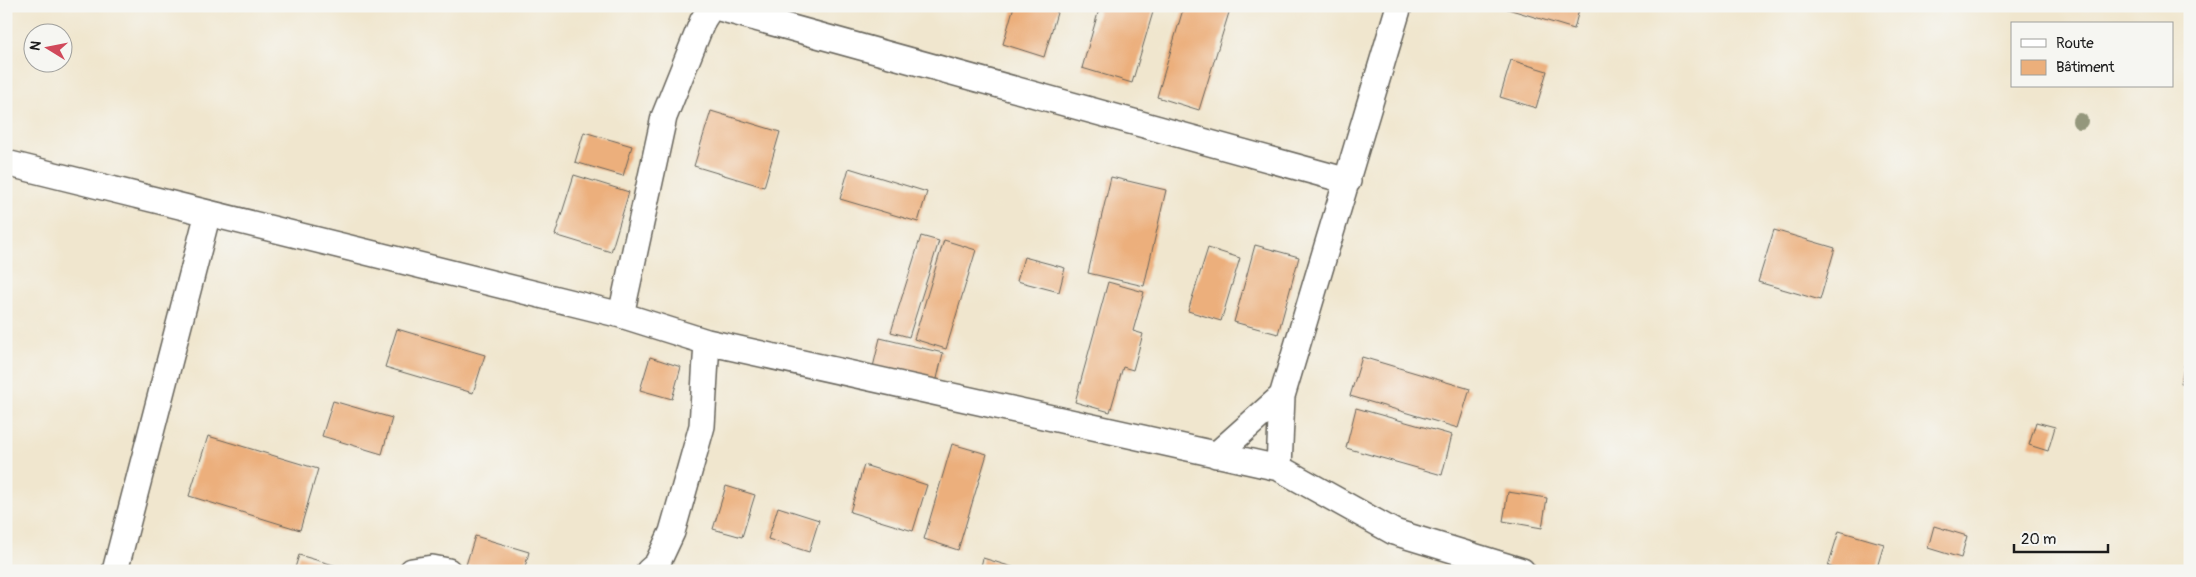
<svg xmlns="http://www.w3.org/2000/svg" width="2196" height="577" font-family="Pangolin,sans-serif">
<rect width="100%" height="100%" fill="#f6f6f2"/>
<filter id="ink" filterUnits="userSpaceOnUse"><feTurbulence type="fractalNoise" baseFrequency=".02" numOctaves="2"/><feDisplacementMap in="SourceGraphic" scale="10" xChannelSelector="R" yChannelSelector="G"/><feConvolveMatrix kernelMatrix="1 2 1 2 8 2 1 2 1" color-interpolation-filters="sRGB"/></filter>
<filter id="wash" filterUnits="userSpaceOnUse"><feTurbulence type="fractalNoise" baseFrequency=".0096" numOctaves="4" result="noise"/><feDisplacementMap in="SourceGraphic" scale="20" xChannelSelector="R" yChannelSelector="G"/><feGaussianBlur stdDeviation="1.12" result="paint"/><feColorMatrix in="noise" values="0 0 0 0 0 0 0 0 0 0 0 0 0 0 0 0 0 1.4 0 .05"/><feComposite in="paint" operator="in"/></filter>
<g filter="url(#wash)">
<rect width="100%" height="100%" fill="#f0e6ce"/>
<g id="blocks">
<!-- building -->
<path fill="#ecaf7b" d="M1014,6H1059L1044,57L1003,44Z
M1100,6H1133L1153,12L1132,83L1082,68Z
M1184,6H1231L1199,110L1157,97Z
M1498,6H1580L1574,29Z
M1511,60L1547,71L1536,108L1500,97Z
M711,111L780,132L764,187L694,166Z
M584,132L632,146L623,176L575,162Z
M849,168L927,192L918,222L840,199Z
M574,175L629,192L611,252L555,235Z
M1111,177L1166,190L1144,286L1088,273Z
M1774,230L1835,248L1820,300L1758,282Z
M921,236L939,241L909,337L891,332Z
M944,240L976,250L946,349L914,339Z
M1255,245L1299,257L1278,334L1234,322Z
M1208,248L1240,258L1221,321L1188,311Z
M1024,257L1065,268L1059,292L1017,281Z
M1108,282L1144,292L1133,331L1143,334L1133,370L1123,367L1110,412L1075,402Z
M397,329L485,355L473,393L385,367Z
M880,338L943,353L936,383L873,367Z
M2189,339H2190V384L2181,383Z
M650,357L681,367L672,399L640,390Z
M1362,357L1470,389L1458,428L1350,396Z
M333,401L392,418L382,454L322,436Z
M1356,408L1452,435L1442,475L1346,448Z
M2036,422L2055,427L2048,451L2029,445Z
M208,436L318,469L300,530L189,496Z
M952,444L987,454L958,550L924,539Z
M864,465L927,485L913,531L850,512Z
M726,486L755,495L742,537L713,529Z
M1508,492L1547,498L1542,528L1503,521Z
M778,507L819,520L809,552L768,539Z
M1934,526L1967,536L1961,558L1928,548Z
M1839,531L1884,544L1876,571H1843L1828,566Z
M475,536L529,552L524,571H486L466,565Z
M299,555L351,570V571H294Z
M983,558L1022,570V571H980Z"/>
</g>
</g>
<g filter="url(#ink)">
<use href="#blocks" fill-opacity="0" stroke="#66635a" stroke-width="1"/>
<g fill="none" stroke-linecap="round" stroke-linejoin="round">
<!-- street casing -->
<g stroke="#66635a" stroke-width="28">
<path id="street" d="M712,6L1348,181
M6,163L621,315L707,342L1279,468L1394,532L1522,571
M621,315L664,117L703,20L712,6
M1216,455L1282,396
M1279,468L1282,396L1399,6
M115,571L208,213
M412,571L432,568L448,571
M649,571L657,564L672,532L702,426L707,342"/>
</g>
<!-- street -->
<use href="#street" stroke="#fff" stroke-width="25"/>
</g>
<!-- trees -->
<circle fill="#94977c" cx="2080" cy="121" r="8"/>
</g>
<!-- margin -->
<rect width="2196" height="577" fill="none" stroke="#f6f6f2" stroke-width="25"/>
<!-- legend -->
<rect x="2011" y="22" width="162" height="65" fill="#f6f6f2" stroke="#9f9f9c"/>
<rect x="2021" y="39" width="25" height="8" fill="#ffffff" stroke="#9f9f9c"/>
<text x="2056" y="48" font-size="15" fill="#1c1c1c">Route</text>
<rect x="2021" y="60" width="25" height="15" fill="#ecaf7b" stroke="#9f9f9c"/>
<text x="2056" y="72" font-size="15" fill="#1c1c1c">Bâtiment</text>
<!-- north arrow -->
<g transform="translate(48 48) rotate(280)"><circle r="24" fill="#f6f6f2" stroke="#9f9f9c"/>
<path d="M0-4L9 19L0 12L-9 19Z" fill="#d1495b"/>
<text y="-8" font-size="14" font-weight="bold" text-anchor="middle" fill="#1c1c1c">N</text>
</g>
<!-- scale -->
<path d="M2014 544v8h94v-8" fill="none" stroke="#1c1c1c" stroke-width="2.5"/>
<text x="2021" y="544" font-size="15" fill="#1c1c1c" stroke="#f6f6f2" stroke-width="4" paint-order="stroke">20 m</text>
</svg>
